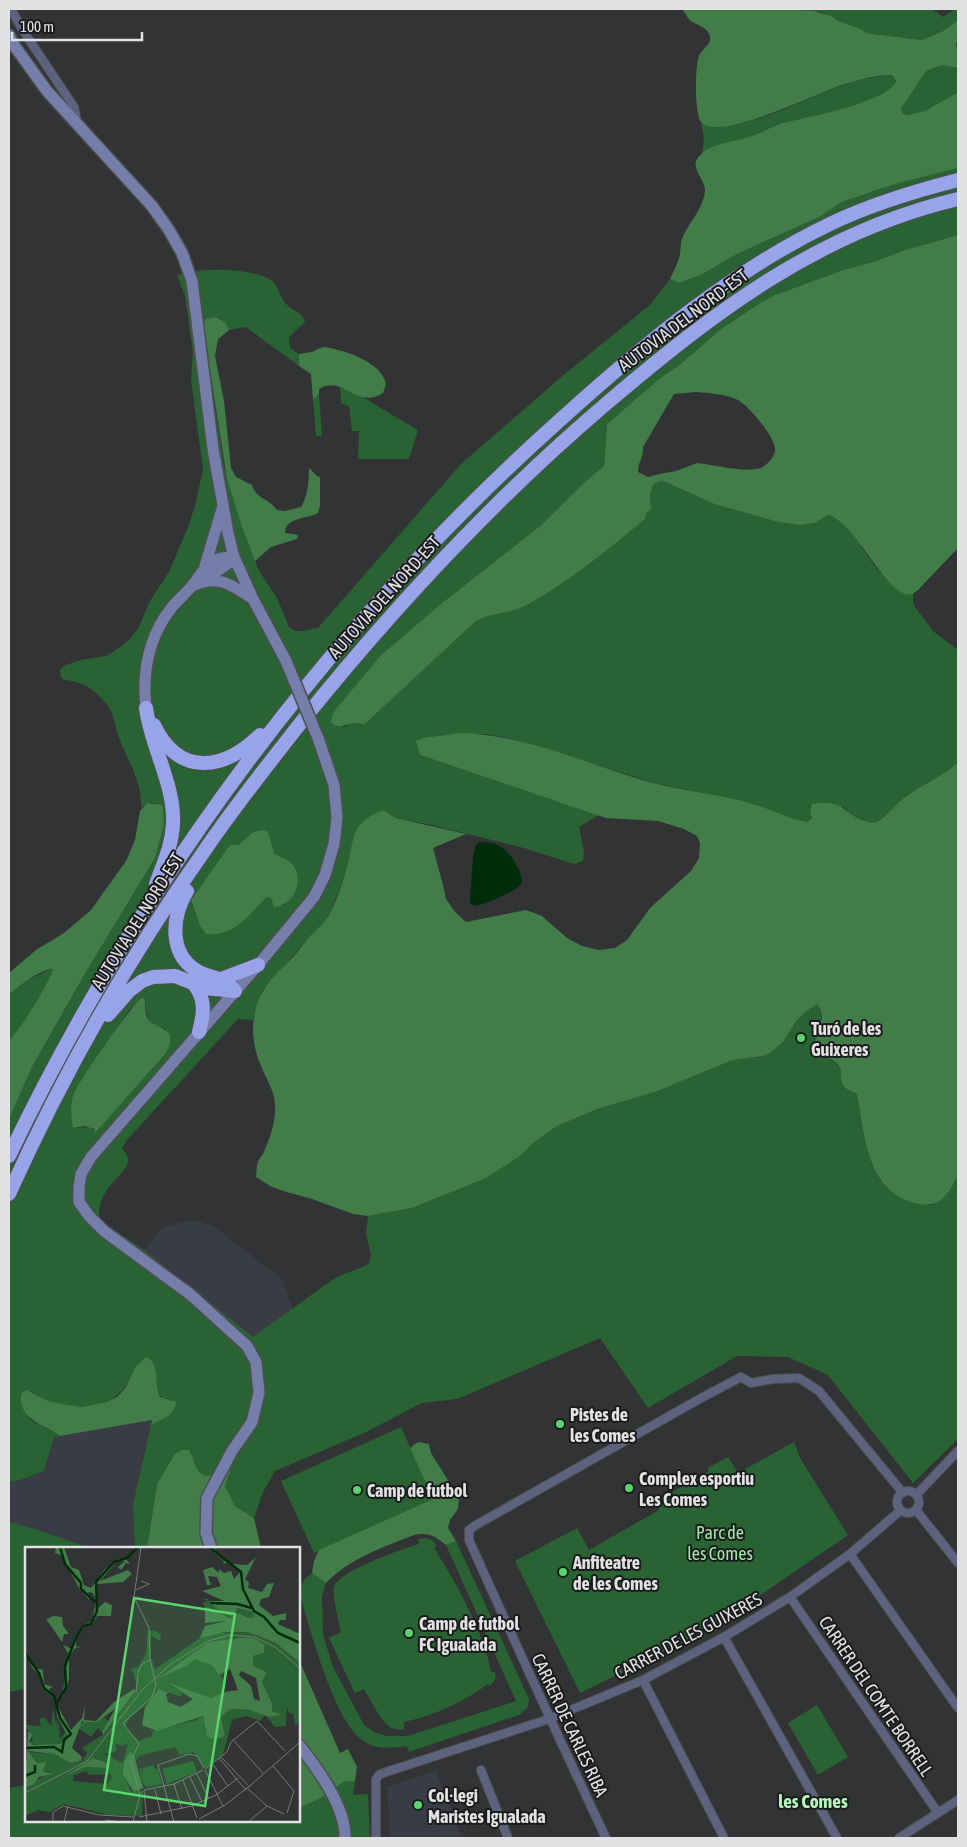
<svg xmlns="http://www.w3.org/2000/svg" width="967" height="1847" font-family="'Asap Condensed',sans-serif">
<rect width="100%" height="100%" fill="#323335"/>
<!-- built -->
<path fill="#3a3c45" d="M193,1220L213,1226L282,1279L293,1309L253,1337L144,1250L163,1227Z
M152,1420L133,1504L135,1548H90L32,1528L9,1522V1482L20,1480L44,1471L54,1437Z
M436,1771L462,1838H390L387,1787Z"/>
<!-- green -->
<path fill="#2a6333" fill-rule="evenodd" d="M781,9H932L943,17L955,9H958V20L943,31L922,40L866,33L821,12Z
M942,65L958,68V92C942,101 922,118 903,114L901,109L926,71Z
M890,75L895,78V84C877,106 808,116 780,124C769,127 759,133 749,137C732,143 717,143 702,154L704,138L701,123C734,138 808,97 841,86C857,80 873,77 890,75Z
M958,168V235L905,250L876,261L843,270L775,295L760,303L721,329L678,366L660,378L607,424L604,466L587,480L540,526L442,603L381,655L332,716L344,727L350,724H365L476,621C492,612 511,614 527,605C569,582 608,550 645,519L647,512L652,509C650,499 649,493 654,484L661,481L668,483L714,504L778,522L800,525L815,523L828,515C847,519 855,538 865,552C874,566 896,594 913,594V603L915,607L934,632L958,650V762C941,778 918,786 900,801C893,808 883,821 873,822C863,823 850,813 843,807L812,818L807,822L791,819L754,804L654,783L536,745L503,737L487,734L446,735L417,741L420,755L599,815L579,827L584,852L583,861L574,864L524,848L432,825L396,818L383,810L359,827L353,839L347,870L331,911L323,925L311,935L262,991L253,1020L238,1019L126,1141L122,1148C124,1151 127,1154 128,1158C131,1174 93,1188 100,1220L144,1250L253,1337L332,1280C344,1272 358,1271 369,1263L371,1256L366,1233L368,1216L412,1208L484,1179L557,1126L598,1109L655,1092L733,1060L763,1056L770,1053L805,1012L817,1004C823,1013 820,1017 821,1027C822,1038 826,1049 828,1059C842,1064 845,1079 850,1091L857,1094C866,1145 867,1201 932,1205L951,1188L958,1175V1439L913,1483L828,1375L788,1357L737,1356L648,1408L600,1338L457,1399L422,1403L364,1433L275,1471L263,1492L254,1518L235,1506L225,1486L231,1471L207,1476C198,1475 195,1468 194,1461L178,1452L157,1484L147,1548H135L133,1504L151,1425L173,1412L172,1400L163,1398L158,1393L154,1365L136,1366C121,1407 91,1413 51,1402C42,1400 36,1393 27,1390V1416C36,1426 49,1428 60,1436L54,1437L44,1471L20,1480L9,1482V1119L32,1067L83,977L155,858L164,825L163,805L150,803L141,807C142,780 127,760 118,735C115,726 114,714 108,706C97,691 83,681 64,680L61,677L60,670L66,665L81,660L106,656L119,648L130,639L139,627L150,601L169,572L188,527L195,506L203,469L191,379L193,352L185,296L177,275C187,273 198,270 208,270C224,269 260,271 272,281C279,287 280,298 286,304C292,311 303,312 305,322L289,337L290,348L299,354V366L246,327L229,330C226,323 222,317 213,317L207,355L224,466L242,527L259,571L277,598L289,627L295,631H302L318,628L462,463L566,373L650,305L670,279L679,283L699,276L737,254L819,217L842,202L895,184ZM253,832L272,848L274,853L291,862L298,877L295,892L284,905L272,902L271,898L267,897L256,908L226,932L200,926L191,900C209,875 229,851 253,832ZM143,997C148,1005 144,1015 151,1022C155,1026 161,1026 166,1029V1053L95,1132L90,1127L73,1128L72,1107L74,1093L94,1061L129,1010Z
M340,387C348,391 368,398 372,403L418,430L409,459H358L359,431H352L349,406L341,403Z
M319,394L322,436H316L313,400Z
M50,969H53V973C44,989 22,1029 9,1040V995L27,981Z
M401,1427L433,1499L314,1553L281,1481Z
M794,1442L800,1458L848,1535L708,1631L580,1693L515,1561L577,1528L589,1550L659,1510L655,1502L709,1471L708,1468L728,1457L738,1473Z
M9,1522L32,1528L90,1548H26V1689L9,1692Z
M426,1538L432,1540L437,1546L434,1548C456,1583 484,1632 491,1672H495L496,1678L490,1686L488,1684C462,1703 435,1715 404,1722V1730C400,1729 396,1730 392,1728C382,1724 370,1699 364,1689L355,1693L329,1638L341,1632C339,1624 332,1594 334,1587C339,1571 402,1549 419,1544L418,1539Z
M456,1541L529,1699L528,1707L521,1714L409,1752L407,1746C391,1748 375,1750 362,1740C334,1720 309,1626 299,1591L305,1579L312,1573L326,1583L322,1596L323,1635L333,1667L364,1725L374,1732L387,1736H408L516,1701L446,1545Z
M817,1705L848,1757L818,1775L788,1723Z
M343,1781H355L353,1795L368,1794L370,1838H9V1788L22,1786L26,1783V1821H299V1808L321,1798Z"/>
<!-- forest -->
<path fill="#427c49" fill-rule="evenodd" d="M682,9H781L814,11L831,16L837,20L860,29L866,33L922,40L943,31L958,20V38L956,45L958,51V68L942,65L926,71L901,109L903,114L908,115L925,111L958,92V168L895,184L842,202L819,217L737,254L699,276L679,283L670,279C673,272 677,265 679,258C681,252 680,245 682,239C688,223 703,210 705,191C706,181 691,169 697,159C707,144 729,143 745,138C757,135 768,128 780,124C804,117 886,104 896,81L893,76L890,75C873,76 858,80 842,85C817,93 722,141 702,123C694,117 695,65 699,56C702,48 714,44 709,34C706,27 697,25 691,21C687,18 685,12 682,9Z
M958,235V548L919,589C919,590 913,593 913,594C888,602 856,521 828,515L815,523L800,525L778,522L714,504L668,483L661,481L654,484C649,493 650,499 652,509L647,512L645,519C608,550 569,582 527,605C511,614 492,612 476,621L365,724C360,724 355,723 351,724C342,725 340,729 331,723L332,716L336,709L381,655L442,603L540,526L587,480L604,466L607,424L660,378L678,366L721,329L760,303L775,295L843,270L876,261L905,250ZM696,392C710,393 725,394 738,400C749,406 773,435 775,448C776,455 769,463 763,467C748,474 716,465 698,463C692,464 688,467 682,469C671,473 659,473 648,477L638,472C638,462 644,457 643,447L674,394Z
M216,317L225,322L229,330L218,339L215,356L224,401L231,468L236,477L252,485C256,499 270,499 277,510L285,511L301,507C308,495 309,481 309,468L317,476L320,477V506L318,513C308,519 285,517 285,533L298,535L297,539L271,547L255,561L242,527L227,479L203,326L206,319Z
M325,347C344,350 382,362 386,384L383,393C356,410 343,374 319,389V394L313,400L311,374L299,366V354L312,352L320,348Z
M462,733C529,735 589,765 653,783C687,792 727,795 760,806C776,812 790,819 807,822L812,818L810,811L812,804C847,798 844,817 869,822C881,825 892,808 900,801C918,786 941,778 958,762V1175C949,1193 941,1208 919,1204C866,1193 865,1137 857,1094C832,1084 847,1077 838,1065C833,1057 820,1059 817,1048C811,1033 830,1021 817,1004L805,1012L795,1023L782,1043L770,1053L763,1056L733,1060L655,1092L598,1109L557,1126L532,1144L520,1156L484,1179L412,1208L368,1216L353,1214L312,1199L283,1191L270,1186L256,1177C257,1172 256,1166 258,1162C260,1157 264,1154 265,1149C271,1136 276,1119 275,1105C275,1091 266,1079 261,1066C255,1052 251,1034 254,1018C258,990 272,978 291,959C298,952 304,943 310,936C318,928 325,923 330,913C337,900 342,884 346,871C355,840 348,824 383,810L396,818L466,834L433,848L443,885L446,899L455,912L466,922L526,910L542,916L567,938L582,946L599,950L615,948L627,940L650,908L691,871L699,858L700,843L697,836L684,829L658,821L606,818L420,755L416,741L423,738Z
M147,803L163,805L164,825L155,858L83,977L32,1067L9,1119V1040C19,1032 50,982 53,969C42,968 18,987 9,995V973L36,950L64,933L91,910L126,861L135,840L140,811Z
M263,830L268,832L274,853C280,857 289,859 293,865C305,881 293,906 274,907L271,898L267,897C249,914 235,937 206,934L200,926L191,900L230,845H238L253,832Z
M143,997C147,1004 144,1010 147,1017C152,1030 181,1024 166,1053L95,1133L94,1129L85,1126L73,1128C71,1118 70,1103 74,1093C79,1081 133,1002 143,997Z
M146,1357C160,1362 154,1384 160,1397L176,1402C175,1416 162,1419 151,1425L152,1420L60,1436C44,1424 19,1421 21,1395L23,1392L27,1390L48,1401L67,1405L83,1407L107,1402L117,1397L126,1387L136,1366Z
M418,1442L429,1444L431,1453L459,1498L458,1509L450,1520L448,1528L456,1541L446,1545C435,1536 428,1532 414,1535C382,1548 350,1558 326,1583L312,1573L314,1561L319,1550L433,1499L410,1448Z
M182,1450H189C195,1460 194,1473 207,1476L231,1470L225,1486L235,1506L254,1518L261,1548H147L157,1484L175,1454Z
M299,1660L340,1753L348,1749L357,1767L355,1781L343,1782L321,1798L299,1808Z"/>
<!-- water -->
<path fill="#002d09" d="M480,842C499,842 506,848 516,864C519,870 522,876 522,883C515,892 486,904 474,906L470,903V900L473,856L476,845Z"/>
<g fill="none" stroke-linecap="round" stroke-linejoin="round">
<!-- street casing -->
<g stroke="#4e4f51" stroke-width="10">
<path id="street" d="M11,9L22,29L74,107L77,122
M897 1502a11 11 0 1 1 22 0a11 11 0 1 1-22 0Z
M916,1495L958,1451
M916,1510L958,1563
M850,1554L958,1708
M790,1597L938,1813
M724,1637L837,1838
M643,1680L724,1838
M481,1770L508,1838
M376,1838V1779L380,1774L549,1719L643,1680L724,1637L790,1597L850,1554L901,1510
M606,1838C559,1739 514,1640 469,1540V1530L476,1525L703,1397L741,1377L751,1383L773,1379L799,1378L819,1391L903,1493
M899,1838L958,1800"/>
</g>
<!-- secondary casing -->
<g stroke="#4e4f51" stroke-width="14">
<path id="secondary" d="M9,35L13,44L47,91L152,206L169,230L182,253L192,281L213,449L228,533L234,557L253,599L286,661
M205,566L222,509
M204,580L229,563L234,557
M192,586C217,574 231,584 253,599
M146,708C142,672 149,636 172,607C178,600 185,594 191,587C206,569 206,557 234,557
M211,1548L206,1533L207,1498L232,1451L252,1422L259,1393L256,1362L247,1346L191,1295L104,1231L89,1216L79,1202V1187L81,1174L91,1157L258,965L314,897L325,875L334,844L337,818L334,785L318,738
M299,1745C317,1768 346,1807 345,1838"/>
</g>
<!-- highway casing -->
<g stroke="#4e4f51" stroke-width="16">
<path id="highway" d="M146,708C151,747 175,785 173,824C172,846 163,864 156,884
M154,725C179,777 223,771 260,735
M187,891C171,918 168,957 201,973C217,980 222,976 235,991
M221,979L258,965
M194,984C206,1000 204,1013 199,1032
M108,1015L129,991L142,981L153,977L175,976L205,988L235,991
M9,1156C142,878 331,625 560,420C643,345 731,271 832,223C872,204 915,191 958,180
M9,1194C63,1074 129,957 205,850C234,807 267,766 299,725C392,609 493,500 607,403C714,312 818,232 958,199"/>
</g>
<!-- street -->
<use href="#street" stroke="#5d637f" stroke-width="8"/>
<!-- secondary -->
<use href="#secondary" stroke="#757ea9" stroke-width="11"/>
<!-- highway -->
<use href="#highway" stroke="#97a4e7" stroke-width="14"/>
<!-- secondary-bridge casing -->
<g stroke="#4e4f51" stroke-width="14" stroke-linecap="butt">
<path id="secondary-bridge" d="M286,661L318,738"/>
</g>
<!-- secondary-bridge -->
<use href="#secondary-bridge" stroke="#757ea9" stroke-width="11"/>
</g>
<!-- markers -->
<g fill="#5ad56e" stroke="#1a1b1c" stroke-width="2">
<circle cx="801" cy="1038" r="5"/>
<circle cx="560" cy="1424" r="5"/>
<circle cx="629" cy="1488" r="5"/>
<circle cx="357" cy="1490" r="5"/>
<circle cx="563" cy="1572" r="5"/>
<circle cx="409" cy="1633" r="5"/>
<circle cx="418" cy="1805" r="5"/>
</g>
<g text-anchor="middle" dominant-baseline="central" stroke-width="4" stroke-linejoin="round" paint-order="stroke">
<!-- street labels -->
<g font-size="18" fill="#e2e2e4" stroke="#1a1b1c">
<text transform="translate(683 320) rotate(-37)">AUTOVIA DEL NORD-EST</text>
<text transform="translate(384 597) rotate(-48)">AUTOVIA DEL NORD-EST</text>
<text transform="translate(137 921) rotate(-58)">AUTOVIA DEL NORD-EST</text>
<text transform="translate(688 1636) rotate(-28)">CARRER DE LES GUIXERES</text>
<text transform="translate(876 1696) rotate(56)">CARRER DEL COMTE BORRELL</text>
<text transform="translate(570 1725) rotate(65)">CARRER DE CARLES RIBA</text>
</g>
<!-- poi labels -->
<g font-size="18" font-weight="bold" fill="#e2e2e4" stroke="#1a1b1c" text-anchor="start">
<text x="811" y="1028">Turó de les<tspan x="811" dy="21">Guixeres</tspan></text>
<text x="570" y="1414">Pistes de<tspan x="570" dy="21">les Comes</tspan></text>
<text x="639" y="1478">Complex esportiu<tspan x="639" dy="21">Les Comes</tspan></text>
<text x="367" y="1490">Camp de futbol</text>
<text x="573" y="1562">Anfiteatre<tspan x="573" dy="21">de les Comes</tspan></text>
<text x="419" y="1623">Camp de futbol<tspan x="419" dy="21">FC Igualada</tspan></text>
<text x="428" y="1795">Col·legi<tspan x="428" dy="21">Maristes Igualada</tspan></text>
</g>
<!-- park labels -->
<g font-size="18" fill="#9beda3" stroke="#1a1b1c">
<text x="720" y="1532">Parc de<tspan x="720" dy="21">les Comes</tspan></text>
</g>
<!-- neighbourhood labels -->
<g font-size="19" font-weight="bold" fill="#b6f5bb" stroke="#1a1b1c">
<text x="813" y="1801">les Comes</text>
</g>
</g>
<!-- overview -->
<g transform="translate(25 1547)">
<rect width="275" height="275" fill="#323335"/>
<path d="M176,52H183L184,57L207,68L213,61L227,65L230,70L223,71L214,66L206,70L200,69L180,60L177,56L183,54ZM211,70L232,74L247,91L232,76L202,78L206,74L214,75L208,72ZM123,83L133,85L136,89L135,94L126,88V110L130,122L175,91L194,86L223,85L253,97L275,116L274,176L270,178L268,166L265,167L262,161L261,179L250,180L242,170L253,168L247,163V156L237,135L242,125L228,119V109L239,105L240,99L213,91L185,95L132,132L162,119L170,112L188,119L201,137L199,145L186,151L141,136L158,146L156,150L137,143L104,172L100,180L114,194L127,189L128,184L172,173L178,169L181,185L193,192L200,189L196,170L205,162L229,164L239,169L235,174L221,169L207,173L198,208L180,221L169,205L154,208L150,200L114,209L111,213L106,207L99,215V228L106,245L118,244L117,269L84,268L39,257L24,265L13,263L0,269V240L26,225L18,224L19,215L12,216L3,205L29,207L46,216L57,214L62,206L57,201L79,187L112,142L109,127L105,122L113,120L121,107ZM89,196L97,199L103,196L98,216L79,207L90,205L92,202ZM69,211L82,216L83,221L60,220L37,231ZM61,224L64,228L85,227L87,231L82,237L48,234L49,228ZM28,162L33,186L31,173L34,178L35,192L41,184L43,189L35,197L22,199L5,197L8,191L0,178L16,179L14,172L19,170L26,179ZM78,169L83,174L80,181L77,185L73,181L66,190L53,181L56,173L58,178L61,175H72ZM168,214L172,225L142,237L137,222ZM128,218L131,224L132,219L137,237L123,240L118,237L114,222L117,221V227L118,221Z" fill="#2a6333" fill-rule="evenodd"/>
<path d="M31,0H39L46,20L54,23L59,38L66,41L79,23L93,12H101L105,17L101,16L96,23L93,20L100,14H92L75,34L103,23L107,27L98,35L72,37V62L80,55L87,58L86,69H72L67,78H60L51,93V100L57,99L49,102L44,111V132L37,152L43,106L38,98L47,102L58,78L67,74L71,53L68,46L63,45L65,54L54,41L36,8L30,6ZM182,0H188L195,10L208,17L222,18L231,10L220,32L224,36L223,41L237,45L242,37L249,36L244,50L236,52L234,58L248,69L261,66V73H255L253,77L275,87V116L251,96L223,85H200L175,91L180,79L201,74L180,76V59L205,71L214,66L223,71L230,70L227,65L213,61L207,69L184,57V54H199L177,44L196,39L192,30L183,29L186,38H182L178,23L187,20L194,26V22L199,26L206,24L209,32L215,25L202,16L198,17L199,14ZM29,69L37,70L38,79L44,87H39L37,95L21,72ZM213,91H229L240,98L239,106L228,109V119L242,125L237,135L247,156V164L256,168L243,170L225,163L205,162L196,170L200,189L192,192L191,189L187,192L182,189L178,169L132,184L117,178L120,160L134,142L144,146L141,147L143,155L156,160L168,152L141,135L186,151L199,145L213,143L205,122L194,128L188,119L170,112L162,119L132,132L184,95ZM216,124L231,131L235,154L229,152L226,139L214,128ZM0,105L11,121L18,123L19,137L28,140L24,142L30,152L18,142L13,126L8,122ZM109,142L111,143L78,188L77,185L90,162L72,175H61L55,181L59,175L57,174L47,201L57,210L56,214L46,216L29,207L3,204L12,216L21,215L18,224L28,227L14,230L8,238L0,240L3,184L8,188L4,194L8,198L35,197L43,189L32,170L31,156L46,183L57,171L60,159L59,173L71,174L89,155ZM105,205L109,208L118,241L109,245L98,228L99,215ZM68,211L82,216L83,221L60,220L37,231Z" fill="#427c49" fill-rule="evenodd"/>
<path fill="none" stroke="#002d09" stroke-width="2.5" d="M35,0L40,17L56,36V42L70,55M184,0L216,25L218,42L229,64L239,70L253,86L275,96M185,56L212,57L227,61M0,106L14,126L19,141L29,149L35,171L46,187L39,193L37,205L29,200L0,201M32,156L41,141L40,119L50,93L58,79L66,77L72,64L71,35L89,15L102,11L113,0M0,229L10,225V218"/>
<path fill="none" stroke="#78797b" stroke-width="1" d="M111,43L124,37L116,34M113,126L116,118L125,113M111,146L113,127M208,193L238,226M196,210L223,238M194,211L220,242M187,216L203,239M248,219L269,244L262,266M180,222L202,205L206,195L232,174L260,204M180,223L198,259M172,227L184,252M165,230L177,255M158,233L172,271M149,237L157,262M223,242L242,259L259,267M130,243L136,267M219,244L275,195M0,246L62,214L117,143L146,117L183,94L205,88L230,90L250,100L275,121M114,270L167,259L191,248L213,231M174,272L200,258L226,238M80,273L97,275M28,275V265L38,259L74,268L108,270M39,275L43,259M108,275L115,248L106,214L114,197L98,176L127,150L131,138L125,113L124,81L109,50L116,0M122,275L119,243L149,237L178,223M149,275L133,218L164,207L172,209L179,221M223,275L242,259"/>
<path fill="#5ad56e" fill-opacity="0.15" stroke="#5ad56e" stroke-width="2.5" d="M109,51L210,67L180,259L79,243Z"/>
<rect width="275" height="275" fill="none" stroke="#e2e2e4" stroke-width="2.5"/>
</g>
<!-- border -->
<rect width="967" height="1847" fill="none" stroke="#e2e2e4" stroke-width="20"/>
<!-- scale -->
<path d="M12 32v8h130v-8" fill="none" stroke="#e2e2e4" stroke-width="2.5"/>
<text x="20" y="32" font-size="15" fill="#e2e2e4" stroke="#1a1b1c" stroke-width="4" paint-order="stroke">100 m</text>
</svg>
